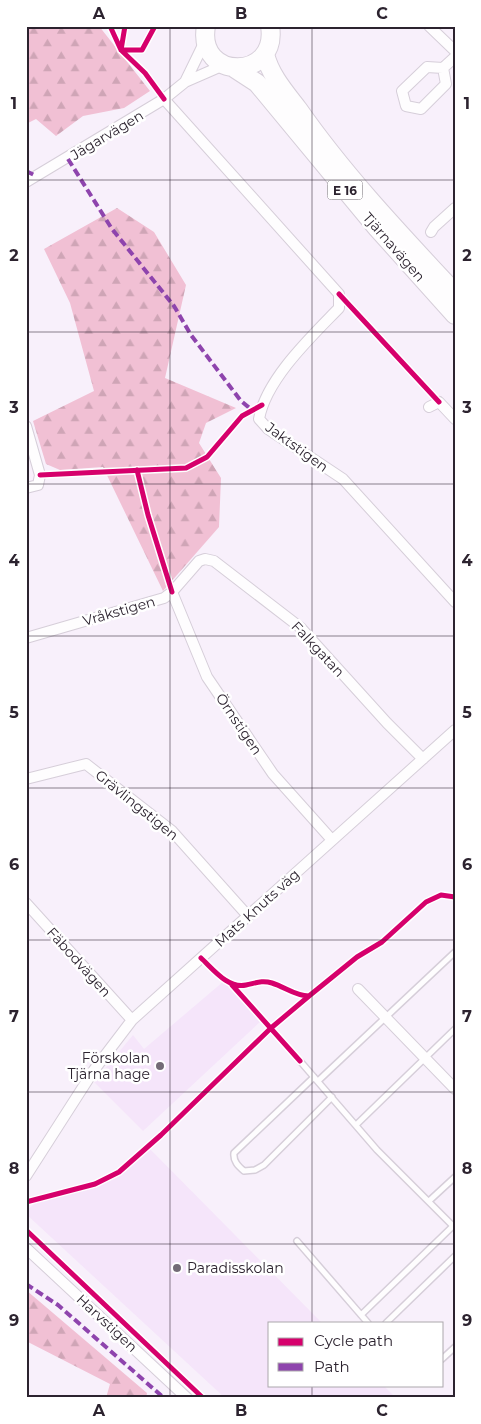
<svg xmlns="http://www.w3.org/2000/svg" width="481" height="1424" font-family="Montserrat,sans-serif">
<defs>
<pattern id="forest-firs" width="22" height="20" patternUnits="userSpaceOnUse" patternTransform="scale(1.25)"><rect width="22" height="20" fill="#f1c0d4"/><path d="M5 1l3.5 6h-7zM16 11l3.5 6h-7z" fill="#cfa5b6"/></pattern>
</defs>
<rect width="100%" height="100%" fill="#f8f0fb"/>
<!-- built -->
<path fill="#f5e5fa" d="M224,981L261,1021L143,1131L94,1082L133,1035L144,1049Z
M149,1148L322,1323H270V1385H383L396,1398H225L26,1214V1211L40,1199L95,1186L118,1173Z"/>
<!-- forest -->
<path fill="url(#forest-firs)" d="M26,26H99L150,91L124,108L83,116L56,136L36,119L26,124Z
M117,208L154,232L186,285L165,378L236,408L206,423L199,443L221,478L219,527L163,591L103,467L60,470L46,464L33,421L94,391L70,303L44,249Z
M26,1290L147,1393L146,1398H106L110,1384L26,1341Z"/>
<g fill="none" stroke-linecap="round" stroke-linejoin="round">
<!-- service casing -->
<g stroke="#d6ced9" stroke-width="8">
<path id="service" d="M300,1061L377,1150L455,1228
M314,1077L234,1153C233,1161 238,1166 244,1171L255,1170L264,1165L332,1097
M318,1081L455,952
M356,1125L455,1029
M429,1201L455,1177
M297,1241L368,1323
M361,1315L453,1226
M386,1323L455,1256
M442,1359L455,1347"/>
</g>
<!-- minor casing -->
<g stroke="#d6ced9" stroke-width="12">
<path id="minor" d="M429,26L455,51
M427,67L443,68L446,84L421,109L406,106L402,91Z
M443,68L455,57
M185,82L205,41
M164,99L339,294V308C312,336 266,379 259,419L268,429L343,479L455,602
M26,182L164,99L185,82L224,65
M431,232L434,227L455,208
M429,407L439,402L455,419
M26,426L40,475L38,485L26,488
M172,592L207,677L273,774L332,840
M26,638L164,598L172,592L199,561L205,559L214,561L301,628L387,723L423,759
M26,779L86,764L172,831L248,916
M26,903L132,1020
M358,989L455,1089
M26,1176L94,1070L132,1020L455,730
M26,1248L187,1398"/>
</g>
<!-- trunk casing -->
<g stroke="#d6ced9" stroke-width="20">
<path id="trunk" d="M206,26C196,81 279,81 270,26
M265,54C270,75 285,92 298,109C344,175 400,234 455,293
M234,68L257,83L377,228L455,315"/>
</g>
<!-- service -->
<use href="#service" stroke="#fefdfe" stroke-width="5"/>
<!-- minor -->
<use href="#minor" stroke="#fefdfe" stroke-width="10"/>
<!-- trunk -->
<use href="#trunk" stroke="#fefdfe" stroke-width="18"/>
<!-- quiet -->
<path stroke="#8e44ad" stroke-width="4" stroke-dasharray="8 4" stroke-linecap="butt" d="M68,159L112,229L174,306L191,335L241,401L252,410
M26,171L36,176
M26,1284L58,1305L164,1398"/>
<!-- cycleway casing -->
<g stroke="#fff" stroke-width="8">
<path id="cycleway" d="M110,26L121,50L145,73L164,99
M125,26L121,50H142L155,26
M339,294L439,402
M137,470L148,515L172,592
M40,475L186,468L207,457L242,416L262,405
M201,958C213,969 228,989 246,985C256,983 262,980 272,983C285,987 295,996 309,996L357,957L382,942L426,902L441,895L455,897
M232,985L300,1061
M26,1202L95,1184L119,1172L161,1135L271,1028L309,996
M26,1230L203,1398"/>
</g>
<!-- cycleway -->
<use href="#cycleway" stroke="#d6006c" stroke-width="5"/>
</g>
<!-- grid -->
<path fill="none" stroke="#2c232f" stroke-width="1" stroke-opacity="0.55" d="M170,26V1398M312,26V1323M26,180H455M26,332H455M26,484H455M26,636H455M26,788H455M26,940H455M26,1092H455M26,1244H455M312,1385V1398"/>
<!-- markers -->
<g fill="#736b76" stroke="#fff" stroke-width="2">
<circle cx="160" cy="1066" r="5"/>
<circle cx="177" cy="1268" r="5"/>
</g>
<g text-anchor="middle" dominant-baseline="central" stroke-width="5" stroke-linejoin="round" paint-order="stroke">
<!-- shield labels -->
<rect fill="#fff" stroke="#6b656d" stroke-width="1" x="327.5" y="180.5" width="35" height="19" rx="4"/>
<g font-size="12" font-weight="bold" fill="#2c232f">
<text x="345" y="190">E 16</text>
</g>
<!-- street labels -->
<g font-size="14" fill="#2c232f" stroke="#fff">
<text transform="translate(107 135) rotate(-31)">Jägarvägen</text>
<text transform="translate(394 247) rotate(49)">Tjärnavägen</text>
<text transform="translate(297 447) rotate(36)">Jaktstigen</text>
<text transform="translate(119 611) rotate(-16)">Vråkstigen</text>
<text transform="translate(318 649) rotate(47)">Falkgatan</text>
<text transform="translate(239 724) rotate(56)">Örnstigen</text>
<text transform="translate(137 805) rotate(39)">Grävlingstigen</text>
<text transform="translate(257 908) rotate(-42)">Mats Knuts väg</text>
<text transform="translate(79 962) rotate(48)">Fäbodvägen</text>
<text transform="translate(107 1323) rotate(43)">Harvstigen</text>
</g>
<!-- poi labels -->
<g font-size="14" fill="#2c232f" stroke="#fff" text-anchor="end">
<text x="150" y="1058">Förskolan<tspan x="150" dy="16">Tjärna hage</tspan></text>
<text x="187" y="1268" text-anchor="start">Paradisskolan</text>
</g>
</g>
<!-- border -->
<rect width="481" height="1424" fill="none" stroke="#ffffff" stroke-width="55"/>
<!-- legend -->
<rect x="268" y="1322" width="175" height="65" fill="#ffffff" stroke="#aba7ac"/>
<rect x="278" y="1338" width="25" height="8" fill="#d6006c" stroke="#aba7ac"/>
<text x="314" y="1346" font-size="15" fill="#2c232f">Cycle path</text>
<rect x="278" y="1363" width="25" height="8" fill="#8e44ad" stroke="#aba7ac"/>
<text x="314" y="1372" font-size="15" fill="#2c232f">Path</text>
<rect x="28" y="28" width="426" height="1368" fill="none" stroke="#2c232f" stroke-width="2"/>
<g font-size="16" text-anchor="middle" font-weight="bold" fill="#2c232f">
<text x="99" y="19">A</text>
<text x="241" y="19">B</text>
<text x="382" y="19">C</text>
<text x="14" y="109">1</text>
<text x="467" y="109">1</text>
<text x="14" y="261">2</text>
<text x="467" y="261">2</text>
<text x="14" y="413">3</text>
<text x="467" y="413">3</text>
<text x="14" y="566">4</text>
<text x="467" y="566">4</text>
<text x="14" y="718">5</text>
<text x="467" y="718">5</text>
<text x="14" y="870">6</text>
<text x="467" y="870">6</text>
<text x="14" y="1022">7</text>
<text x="467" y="1022">7</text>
<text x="14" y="1174">8</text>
<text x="467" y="1174">8</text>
<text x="14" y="1326">9</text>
<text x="467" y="1326">9</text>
<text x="99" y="1416">A</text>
<text x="241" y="1416">B</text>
<text x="382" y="1416">C</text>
</g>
</svg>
